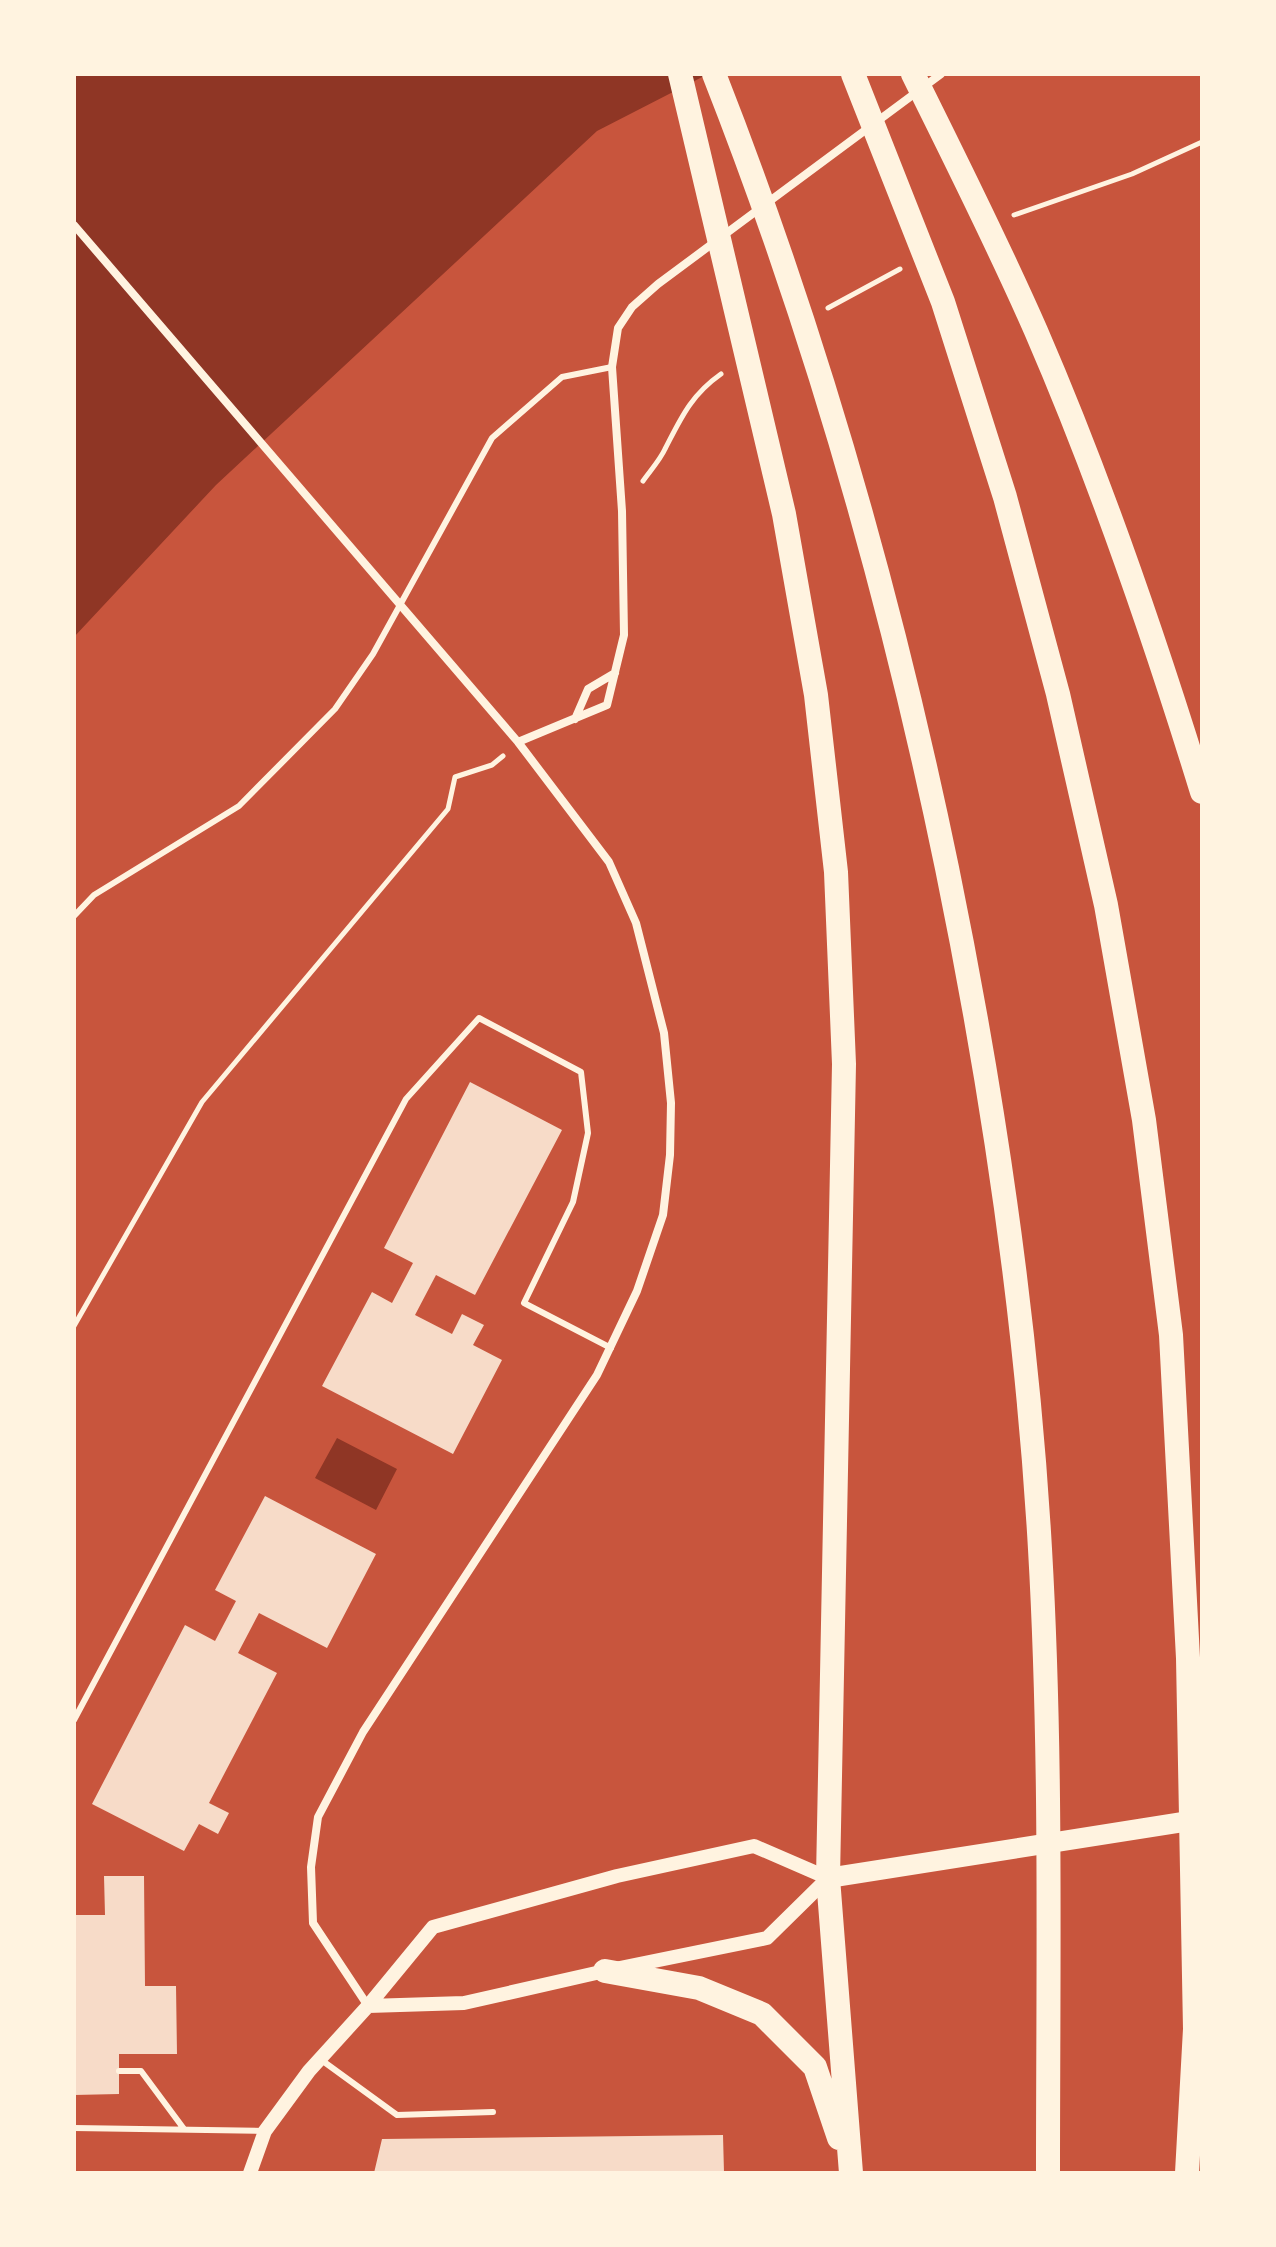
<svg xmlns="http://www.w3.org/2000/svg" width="1276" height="2247" font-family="'Libre Baskerville',serif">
<rect width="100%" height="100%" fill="#c8553d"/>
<!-- water -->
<path fill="#8f3625" d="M74,74H708L597,131L216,485L74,637Z
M337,1438L397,1469L376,1510L315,1478Z"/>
<!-- building -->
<path fill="#f7dbc8" d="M470,1082L562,1130L475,1295L436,1275L415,1315L452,1334L462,1314L484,1325L473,1345L502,1360L453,1454L322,1386L372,1292L392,1303L413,1263L384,1248Z
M265,1496L376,1554L327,1648L259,1613L238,1653L277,1673L209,1803L229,1813L218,1834L199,1824L184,1851L92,1804L185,1625L215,1641L236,1601L215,1590Z
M104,1876H144L145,1986H176L177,2054H119V2094L74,2095V1915H105Z
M723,2135L724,2173H374L382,2139Z"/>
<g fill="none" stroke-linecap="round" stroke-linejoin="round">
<!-- path -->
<path stroke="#fff3e0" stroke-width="5" d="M1014,215L1132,174L1202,142
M828,308L900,269
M643,481C650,471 660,460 665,449C681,418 691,395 721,374
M74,1326L202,1102L448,809L455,777L492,765L503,756"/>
<!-- service -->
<path stroke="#fff3e0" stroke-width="6" d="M74,916L94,895L239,806L335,709L373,654L492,438L562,377L612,367
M74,1720L406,1099L479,1018L581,1072L588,1133L573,1202L524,1303L611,1348
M320,2059L397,2115L493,2112
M119,2071H141L184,2129
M74,2128L265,2131"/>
<!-- minor -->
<path stroke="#fff3e0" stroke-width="8" d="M74,225L518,742L609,862L636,923L664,1033L671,1103L670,1155L663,1215L637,1291L597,1375L363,1732L318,1817L311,1867L313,1923L368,2006
M575,719L588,689L615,673
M518,742L607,705L624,635L622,511L612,367L618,328L632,307L658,284L941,74"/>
<!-- tertiary -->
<path stroke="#fff3e0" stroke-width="14" d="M250,2173L265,2131L309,2071L368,2006L433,1927L617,1876L754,1846L828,1878L767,1938L605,1971L464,2003L368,2006"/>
<!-- primary -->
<path stroke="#fff3e0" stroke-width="20" d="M828,1878L1202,1819"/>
<!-- motorway -->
<path stroke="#fff3e0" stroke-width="24" d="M680,74L784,514L816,695L836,872L844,1064L828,1878L851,2173
M714,74C815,331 891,597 947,868C993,1092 1027,1320 1040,1549C1052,1757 1048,1965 1048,2173
M853,74L943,302L1005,497L1058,694L1106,905L1144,1120L1171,1335L1188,1658L1195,2029L1187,2173
M913,74C955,159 998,244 1036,331C1101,481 1154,636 1202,792
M605,1971L699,1988L762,2014L815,2067L839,2138"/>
</g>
<!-- border -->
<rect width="1276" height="2247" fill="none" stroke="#fff3e0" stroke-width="152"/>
</svg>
